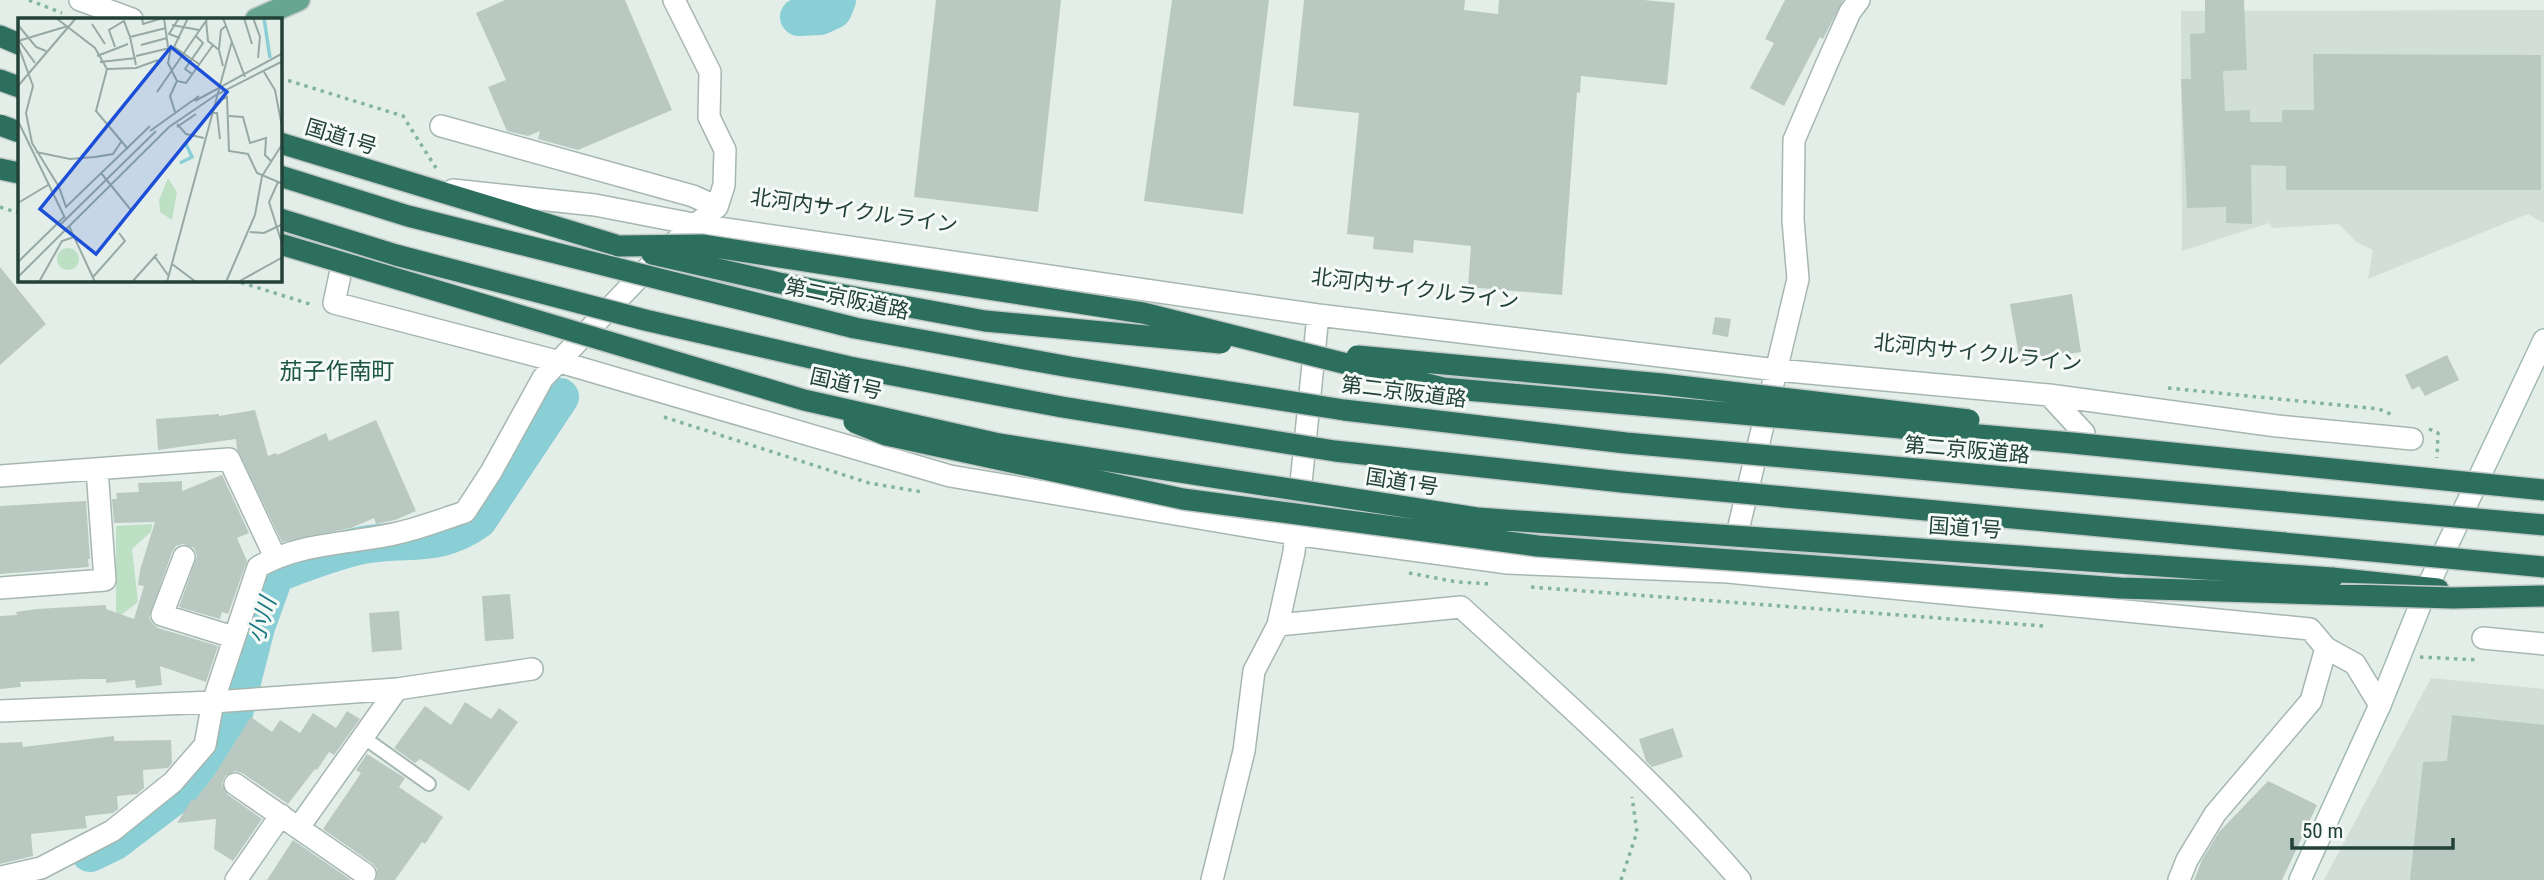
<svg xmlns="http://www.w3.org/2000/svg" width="2544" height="880" font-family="'Roboto Condensed','Noto Sans JP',sans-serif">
<rect width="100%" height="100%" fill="#e4eee9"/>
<!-- built -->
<path fill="#d2ded8" d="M2544,10V223L2528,214L2368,279L2373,250L2356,242L2339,224L2272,228L2269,223L2182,251L2181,11Z
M2431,678L2544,689V880H2324Z"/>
<!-- green -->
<path fill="#bde0c4" d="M152,524L151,532L132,549L138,602L116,619V526Z"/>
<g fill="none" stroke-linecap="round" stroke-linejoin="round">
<!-- river -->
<path stroke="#8acfd5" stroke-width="38" d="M799,17L820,16L833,10L837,0
M90,853L115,841L182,790L214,754L222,734L232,721L256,627L275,574C304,563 334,551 363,545C410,536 435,550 478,520L560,397"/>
</g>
<!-- building -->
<path fill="#b9c9c2" d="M505,0H625L672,110L578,150L538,139L540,131L528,136L507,131L488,87L506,80L476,13Z
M936,0H1061L1038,212L914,197Z
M1172,0H1269L1243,214L1144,201Z
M1304,0H1465L1464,10L1498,14L1499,0H1644L1675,3L1667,85L1581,76L1580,93L1577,92L1562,295L1468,287L1471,246L1414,240L1413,253L1373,249L1374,237L1347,234L1359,113L1293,106Z
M1785,0H1843L1823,39L1820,37L1784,106L1750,88L1774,43L1765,39Z
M2205,0H2244L2247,70L2223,71L2225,111L2250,110V122H2282V110H2314L2313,54L2541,55V190H2286V166L2251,165L2252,224L2226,223V207L2187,208L2181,79H2191L2190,34L2205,33Z
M0,267L46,324L0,365Z
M2072,294L2081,352L2020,362L2010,304Z
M1715,317L1731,319L1728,337L1712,334Z
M2447,355L2459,380L2425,396L2419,386L2412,390L2405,375Z
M255,410L268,456L276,453L277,455L326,433L329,441L376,420L416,511L395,520L376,524L374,518L351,528L282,542L237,449L236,439L158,450L156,419L219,414V416Z
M222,475L249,533L237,538L247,561L228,614L222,612L220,619L179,607L197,556L194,548L183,544L176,546L172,552L149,617L152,623L158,628L218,646L206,682L160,666L162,685L136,688L135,680L106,683V679H86L20,682L21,687L0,689V616L17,615L16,612L36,609L106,605V609L134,619L144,586L138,585L140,570L155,522L114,523L112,499H117L116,493L139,492L138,483L182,481V491Z
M86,501L90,559H88L89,567L0,574V506Z
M510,594L514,639L485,641L482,596Z
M399,611L402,650L372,652L369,613Z
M465,702L491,719L499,708L518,722L469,791L420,759L415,763L394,748L425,706L451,725Z
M347,711L360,719L334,755L329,752L317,770L315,769L288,804L242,773L235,771L225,776L222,784L227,794L262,819L233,861L214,849L216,819L177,823L192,799L195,800L213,777L251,717L272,732L280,720L300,733L313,713L336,728Z
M2452,715L2544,725V880H2410L2423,762L2447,761Z
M1673,728L1683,757L1652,767L1646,761L1639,739Z
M114,736V741L171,740L172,763L168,768L143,770L144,788L137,794L117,796L118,809L113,813L85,816L87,828L31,834L33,856L0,864V743L22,742L23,747Z
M367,754L405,778L399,787L443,817L425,844L422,842L395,880H376L377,869L373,864L323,829L361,773L356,770Z
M2268,781L2317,805L2282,880H2194L2202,860L2219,832Z
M293,840L351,880H267Z"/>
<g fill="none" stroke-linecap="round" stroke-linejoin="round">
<!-- lane casing -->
<g stroke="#a6b7b0" stroke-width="16">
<path id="lane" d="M363,737L429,784"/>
</g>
<!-- street casing -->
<g stroke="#a6b7b0" stroke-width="24">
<path id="street" d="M80,0L132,19
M441,126L693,196L717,207
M453,190L595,205L698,225L1318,315L1777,370L2049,395L2277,426L2412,439
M343,261L334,303L560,362L950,476L1294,534L1508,563L1728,572L2310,629L2326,648L2311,701L2215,814L2187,860L2179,880
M2049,395L2084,433
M0,476L229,459L275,557
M184,557L162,615L233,637
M1728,572L1798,279L1793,220L1794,140L1828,61L1850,12L1859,0
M0,588L105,580L97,469
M1278,625L1461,607C1557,695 1655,781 1740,880
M2483,638L2544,644
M2326,648L2355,664L2380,705
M0,711L213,702L397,689L532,669
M235,784L365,874
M299,827L397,689
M1,877L41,868L112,831L173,782L205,745L213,702L258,567C300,542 352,544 398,533C421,528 443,519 465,512L491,472L543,378L665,250L717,207L724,185L725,150L709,117L710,72L674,0
M236,880L281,815
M1212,880L1244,751L1254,671L1278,625L1294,552L1318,315"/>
</g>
<!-- secondary casing -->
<g stroke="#a2bbb0" stroke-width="24">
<path id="secondary" d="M2300,880L2380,705L2427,588L2544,340"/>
</g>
<!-- primary casing -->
<g stroke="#c1cac7" stroke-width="24">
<path id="primary" d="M256,19L299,0"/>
</g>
<!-- highway casing -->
<g stroke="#c1cac7" stroke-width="24">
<path id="highway" d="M0,36L19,44
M0,80L19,87
M280,143L619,246
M0,169L19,173
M2332,578L2438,589"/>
</g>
<!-- path -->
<path stroke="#83b3a1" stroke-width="3.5" stroke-dasharray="3.5 5" stroke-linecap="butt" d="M29,0L62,13
M280,78L403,116L436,168
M0,207L19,213
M233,280L313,305
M2168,388L2379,409L2393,415
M664,417L869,483L922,492
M2429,429L2438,433L2437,458
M1409,573L1457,582L1491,584
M1531,587L2043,626
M2420,657L2479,660
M1621,880L1637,832L1632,797"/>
<!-- lane -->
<use href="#lane" stroke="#fff" stroke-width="12"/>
<!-- street -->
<use href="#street" stroke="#fff" stroke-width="21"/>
<!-- secondary -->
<use href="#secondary" stroke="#fff" stroke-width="21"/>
<!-- primary -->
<use href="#primary" stroke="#67a691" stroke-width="21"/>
<!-- highway -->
<use href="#highway" stroke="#2d6f5d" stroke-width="21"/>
<!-- highway-bridge casing -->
<g stroke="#c1cac7" stroke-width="24" stroke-linecap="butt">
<path id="highway-bridge" d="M0,125L19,132
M280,176L408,216L855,328L1070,367L1344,410L1626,443L2544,525
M280,219L396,255L645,320L850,367L1062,407L1335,451L1622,482L2544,567
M280,244L804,400L999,444L1477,518L2332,578
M619,246L702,245L1143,313L1443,388L2072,443L2544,490
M652,254L779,283L985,321L1221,343
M1357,356L1662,384L1969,420
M854,422L886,435L1183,499L1538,546L2120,588L2453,598L2544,596"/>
</g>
<!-- highway-bridge -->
<use href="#highway-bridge" stroke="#2d6f5d" stroke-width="21"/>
</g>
<g text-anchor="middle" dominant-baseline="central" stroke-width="6" stroke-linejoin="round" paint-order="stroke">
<!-- street labels -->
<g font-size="21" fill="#224137" stroke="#f5faf7">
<text transform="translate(341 137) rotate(17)">国道1号</text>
<text transform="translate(854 211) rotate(8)">北河内サイクルライン</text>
<text transform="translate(1415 289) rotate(7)">北河内サイクルライン</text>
<text transform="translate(847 299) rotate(12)">第二京阪道路</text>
<text transform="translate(1978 353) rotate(6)">北河内サイクルライン</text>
<text transform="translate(846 384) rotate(13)">国道1号</text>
<text transform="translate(1404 392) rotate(7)">第二京阪道路</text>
<text transform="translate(1967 450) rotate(5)">第二京阪道路</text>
<text transform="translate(1402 482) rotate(9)">国道1号</text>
<text transform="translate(1965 528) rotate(4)">国道1号</text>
</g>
<!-- neighbourhood labels -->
<g font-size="23" fill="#1d5543" stroke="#f5faf7">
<text x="337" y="371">茄子作南町</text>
</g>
<!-- water labels -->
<g font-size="23" font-style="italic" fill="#197781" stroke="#f5faf7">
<text transform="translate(262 620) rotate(-73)">小川</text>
</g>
</g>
<!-- overview -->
<g transform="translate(18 18)">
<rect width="264" height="264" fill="#e4eee9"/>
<path d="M150,160L159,174L154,202L142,194L141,182ZM39 241a11 11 0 1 1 22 0a11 11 0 1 1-22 0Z" fill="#bde0c4"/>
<path fill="none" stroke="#8acfd5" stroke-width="3.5" d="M246,0L252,40M162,145L174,139L167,124"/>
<path fill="none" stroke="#96a9a2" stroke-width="2" d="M38,0L77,30L89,51L118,50L140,42M124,0L125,6L145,0M146,0L150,29M161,0L151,16L162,20M170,0L156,29L181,46M205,0L227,59M226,0L234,26M235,0L242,19L240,40M188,2L190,23L201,32L205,48M74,6L87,26M0,7L18,29L28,33M154,7L181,12M0,23L50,8M1,23L17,45M0,27L15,68L8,95L14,125L41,169L48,189L132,108M123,27L149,20M97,29L91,12L106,3L112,19M153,29L150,45L159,63M201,31L203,12L208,8M79,38L110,26M118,38L156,29M82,44L118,40M118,47L112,19L148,10M89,51L78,93L110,131M246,54L257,72L265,114M174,56L167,51L185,25L177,17M159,63L168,65L195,27M0,68L58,0M139,74L190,0M177,83L265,35M200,83L209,79L211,133L230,136L239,155L265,166M157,94L152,78L159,63M194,95H199L202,121M211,98L225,99L232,125L248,120L247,137L253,143M0,103L47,200M159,106L168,116L186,120M159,109L178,96M132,113L181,78M18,134L52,141L77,139L95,136L103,124M83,155L113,192L101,209M260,164L251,184L265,229M0,185L30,167M43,206L138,113M51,208L77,264M232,214L246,215L265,206M137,239L150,257M0,244L46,199M154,246L178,264M0,259L151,109L198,77L265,43M75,259L107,223L101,215M21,264L44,223L56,219M114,264L139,236M149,264L214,23M208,264L237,197L244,158L265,125M220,264L265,239"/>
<path fill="#1d4ed8" fill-opacity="0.15" stroke="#1d4ed8" stroke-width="3.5" d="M153,29L209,74L78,236L22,191Z"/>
<rect width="264" height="264" fill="none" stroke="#224137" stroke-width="3.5"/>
</g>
<!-- scale -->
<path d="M2292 838v10h161v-10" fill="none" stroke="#224137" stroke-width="3.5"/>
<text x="2302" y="838" font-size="21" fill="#224137" stroke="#f5faf7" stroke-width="5" paint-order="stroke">50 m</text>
</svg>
